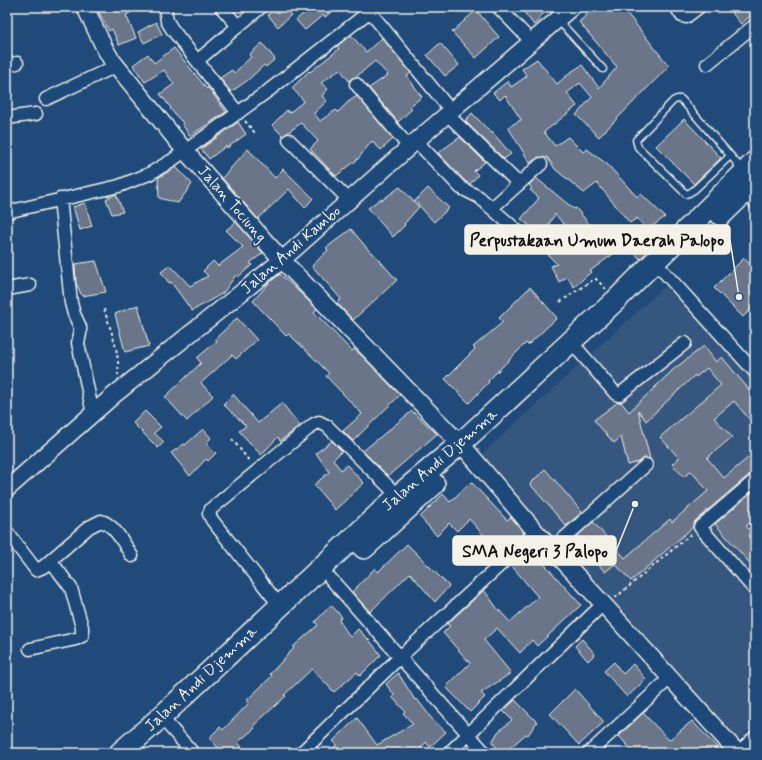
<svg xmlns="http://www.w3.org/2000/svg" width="762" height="760" font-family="Mynerve,sans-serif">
<rect width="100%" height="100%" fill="#1f4a7a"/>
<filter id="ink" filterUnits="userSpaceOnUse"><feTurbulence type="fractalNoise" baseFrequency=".025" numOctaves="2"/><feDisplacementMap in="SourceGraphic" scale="8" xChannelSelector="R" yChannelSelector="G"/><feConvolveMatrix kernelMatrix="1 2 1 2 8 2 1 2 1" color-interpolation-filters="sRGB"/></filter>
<g filter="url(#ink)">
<!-- built -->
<path fill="#36577e" d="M665,286L755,379V724L738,740L480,456Z"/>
<!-- building -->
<path fill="#6a7589" stroke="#f4f1e8" d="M96,7H141L126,15L136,38L119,45L112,29L109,31Z
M277,7H283L291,15L278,27L268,15Z
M311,7H337L325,17L323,15L305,30L296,20Z
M528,7H553L539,17L541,18L534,25L523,11Z
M595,7H622L669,66L599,137L576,115L592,97L580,83L567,93L577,106L544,132L555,146L568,137L583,152L587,149L608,165L637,197L640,193L665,217L647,230L637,218L630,223L597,183L584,193L555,169L547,157L545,158L539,157L530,163L508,127L521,120L520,118L505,95L500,100L493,93L508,81L511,87L527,76L522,69L537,59L557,84L571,72L582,65L599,88L617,67L579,22Z
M727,7H755V12L741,24Z
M476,10L499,37L476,58L452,32Z
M156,22L162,34L144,43L138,32Z
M351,35L366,52L382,38L411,73L407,76L422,97L410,106L412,109L398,122L369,88L388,75L375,61L356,77L352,78L349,81L340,69L321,83L328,89L322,96L327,101L314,113L320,121L336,110L338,112L348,102L357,96L393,139L381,150L372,141L357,160L336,176L310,149L318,141L301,123L283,136L272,125L287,110L289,113L304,101L292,88L309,71L310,72L339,49L337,46Z
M262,43L275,59L266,67L264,65L248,80L231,92L220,78L232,70L234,73L251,57L249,55Z
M440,43L459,65L445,76L427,55Z
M174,48L207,89L208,87L226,112L190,136L182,124L183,123L170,109L171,108L160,94L174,84L164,70L145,82L133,65L148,54L154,63Z
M472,113L491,133L492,132L511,154L504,159L465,121Z
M684,119L721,158L694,184L656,146Z
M238,122L246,134L227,148L226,146L209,159L201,149Z
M460,137L485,162L474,171L478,175L470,184L466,182L438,153Z
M248,149L275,178L283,169L313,198L305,208L289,189L258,219L222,178Z
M176,167L192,184L178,203L159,198L158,178Z
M536,178L574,209L576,208L613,254L590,271L591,272L574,287L567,277L559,282L551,266L557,264L548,255L572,234L555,214L541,237L539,235L537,238L528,231L531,227L521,219L539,198L530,190L532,188L529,185Z
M400,187L419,207L404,224L405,225L393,237L368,208L380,199L382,200Z
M428,188L449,208L434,222L415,201Z
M116,194L123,212L112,214L106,199Z
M85,203L92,226L80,230L73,207Z
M236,222L263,253L250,263L252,265L238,277L236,275L223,293L192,311L171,282L169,283L161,272L170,265L190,286L208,276L203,271L213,261L218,266L243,247L226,230Z
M351,229L371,253L372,252L397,280L353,320L337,303L341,299L312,266L328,250L326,248Z
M645,240L651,249L640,259L634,252Z
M744,258L755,270V305L743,317L714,288Z
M96,261L106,292L82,296L76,283L75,264Z
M280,274L317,309L314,312L352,351L354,349L362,356L400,395L353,441L343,431L362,414L326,376L329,373L289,334L286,336L253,301L269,283Z
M530,287L557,318L528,345L526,343L488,381L489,382L469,403L445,379L475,349L473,347L503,322L499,318Z
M138,305L149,346L125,352L115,314Z
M237,318L257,340L236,359L232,355L201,383L213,396L187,421L165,397L201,363L197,358L217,341L215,339Z
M704,346L716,362L722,357L755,397V426L734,401L714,418L732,437L707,458L724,478L755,452V473L750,474L695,521L693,527L631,581L615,564L605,572L575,538L593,522L625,558L670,519L672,522L708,491L691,471L684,477L672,464L679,458L660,437L721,385L707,368L696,377L695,375L646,421L638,410L650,459L644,458L638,462L628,465L621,437L614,443L594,420L618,402H621L629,412L674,369Z
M233,394L258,423L282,403L300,426L280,441L278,437L261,455L239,431L246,426L223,404Z
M145,411L161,427L154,433L164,442L158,448L133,423Z
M412,411L437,434L388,476L363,451Z
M203,429L211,438L206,443L216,453L208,461L206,459L190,476L171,453L184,444L185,445Z
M332,441L342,451L333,460L341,470L347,465L364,483L335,510L314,485L329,472L316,453Z
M545,469L582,512L566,526L530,484Z
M471,482L507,520L511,517L524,533L500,555L486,540L487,539L469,519L457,531L449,523L437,536L420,517L443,494L450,502Z
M755,490V519L746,526L755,536V569L715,524Z
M407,544L449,586L435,602L410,573L370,612L352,592L375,568L378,572Z
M530,548L581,605L537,646L532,640L520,653L497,628L484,640L511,673L481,693L485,697L470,712L446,687L470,663L443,633L450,626L447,624L484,590L497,608L510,622L538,597L511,565Z
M331,605L342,617L339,620L350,637L358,629L370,641L381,655L360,676L357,672L334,692L312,669L284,695L286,696L253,726L255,728L238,742L246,753H223L209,738L220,727L223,730L249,703L246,701L272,676L270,674L294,648L293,647L318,625L315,622Z
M582,639L595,654L588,661L575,646Z
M614,662L623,674L633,664L646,679L627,697L604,671Z
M398,673L415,700L417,699L432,719L446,732L430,747L426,742L417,753H325L337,745L333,741L357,718L377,745L413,724L403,713L405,711L392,697L394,695L386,684Z
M575,689L604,722L579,745L550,714Z
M515,700L537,722L528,735L526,734L504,753H501L492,742L498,732L512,720L503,711Z
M643,713L669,740L692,721L717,747L711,753H634L619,736Z"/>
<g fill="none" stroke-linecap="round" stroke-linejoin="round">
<!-- lane casing -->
<g stroke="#f4f1e8" stroke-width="9">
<path id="lane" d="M558,20L603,69
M730,156L694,190L689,193L686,194L638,147L636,140L673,101L677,99H681L742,169
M746,195L755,208"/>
</g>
<!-- street casing -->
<g stroke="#f4f1e8" stroke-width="15">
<path id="street" d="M165,7L167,21L172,29L238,113
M221,7L238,26
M366,7L452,112
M498,7L532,42
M676,7L682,16L686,17L699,7
M197,61L261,7
M707,64L755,25
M7,65L17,63
M356,84L409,147
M46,99L116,66
M448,115L519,184
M7,118L36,114
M289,140L349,200
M416,141L461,188L479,197L532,244
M60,199L71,303L74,314L80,327V334L78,343L93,414
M492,208L541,164
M7,212L119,186L149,174L171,161L268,91L370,11
M654,263L663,271L755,372
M7,289L30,285
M579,351L616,394L619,395L685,343
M755,480L700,527L755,590
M7,532L36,570L43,567L89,527L101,521C115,525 124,544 132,556
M552,549L646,465
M330,578L485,753
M280,606L212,520L209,514L211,509L314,424L319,422L327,426L398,496
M30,649L76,639L82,636V627L71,588L51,561
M161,717L193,753
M301,753L400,657L536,532
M449,753L603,604
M589,753L670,678
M738,753L755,737"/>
</g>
<!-- secondary casing -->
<g stroke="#f4f1e8" stroke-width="19">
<path id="secondary" d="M85,7L104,47L111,59L186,152L282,260L468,452L536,532L606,607L738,753
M7,489L114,395L282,260L416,141L572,7"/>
</g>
<!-- highway casing -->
<g stroke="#f4f1e8" stroke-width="24">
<path id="highway" d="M721,215L755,182
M364,548L434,484
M120,753L161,717L398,496L460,444L616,300L755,162"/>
</g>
<!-- path -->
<path stroke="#f4f1e8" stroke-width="2" stroke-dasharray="3 3" stroke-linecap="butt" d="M245,121L255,133
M560,302L594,279H596L606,289
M104,309C111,331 120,352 118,375
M232,439L250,462
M462,540L486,562
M615,598L691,534"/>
<!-- lane -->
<use href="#lane" stroke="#1f4a7a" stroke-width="6"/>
<!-- street -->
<use href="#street" stroke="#1f4a7a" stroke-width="12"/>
<!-- secondary -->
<use href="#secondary" stroke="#1f4a7a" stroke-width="16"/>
<!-- highway -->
<use href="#highway" stroke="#1f4a7a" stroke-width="21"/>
</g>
</g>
<g text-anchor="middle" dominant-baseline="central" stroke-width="4" stroke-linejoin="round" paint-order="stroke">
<!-- street labels -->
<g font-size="16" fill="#f4f1e8" stroke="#1f4a7a">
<text transform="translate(232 204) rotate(49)">Jalan Tociung</text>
<text transform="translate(291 250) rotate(-41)">Jalan Andi Kambo</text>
<text transform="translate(440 460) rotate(-41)">Jalan Andi Djemma</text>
<text transform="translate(201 679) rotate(-43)">Jalan Andi Djemma</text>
</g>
</g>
<!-- callouts -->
<path fill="none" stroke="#f4f1e8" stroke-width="1.5" d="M739 297L730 240M635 504L616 551"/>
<g fill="#f4f1e8" stroke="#1f4a7a" stroke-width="1.5">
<circle cx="739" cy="297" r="4"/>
<circle cx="635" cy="504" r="4"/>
</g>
<g fill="#f4f1e8" stroke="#f4f1e8" stroke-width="1.5">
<rect x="465" y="225" width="265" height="29" rx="4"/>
<rect x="453" y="536" width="163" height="29" rx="4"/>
</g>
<g font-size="17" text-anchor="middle" font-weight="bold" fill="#111">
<text x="597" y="246">Perpustakaan Umum Daerah Palopo</text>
<text x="535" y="557">SMA Negeri 3 Palopo</text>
</g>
<!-- margin -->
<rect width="762" height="760" fill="none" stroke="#1f4a7a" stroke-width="24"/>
<rect x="12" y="12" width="738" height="736" fill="none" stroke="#f4f1e8" stroke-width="1.5" filter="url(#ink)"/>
</svg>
